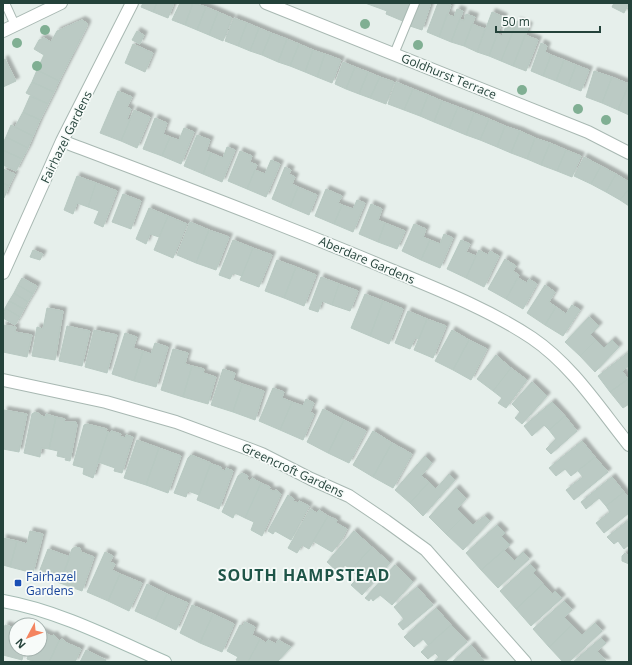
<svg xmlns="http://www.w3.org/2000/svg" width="632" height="665" font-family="'Open Sans',sans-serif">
<defs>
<filter id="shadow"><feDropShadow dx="3.5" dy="-3.5" stdDeviation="1" flood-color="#0004"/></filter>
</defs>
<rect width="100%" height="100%" fill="#e6efeb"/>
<!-- building -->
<path fill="#bbcac4" stroke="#b8c9c2" filter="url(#shadow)" d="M143,3H157L153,12L141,7Z
M157,3H174L168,18L153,12Z
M180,3H193L185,25L172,20Z
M193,3L206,7L197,30L185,25Z
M365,3H411L405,22L386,14L387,11Z
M419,3H431L422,30L410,26Z
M438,3L451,5L439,37L427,32Z
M614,3H629L624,13L612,7Z
M206,7L218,12L209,35L197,30Z
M457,9L463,11L451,42L439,37L447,14L454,17Z
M218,12L232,18L223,41L209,35Z
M492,12L504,17L489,56L477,52Z
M466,14L475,17L464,46L451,42L460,19L464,21Z
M234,18L247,23L238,46L225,41Z
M82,20L87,23V26L59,81L37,70L44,55L34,49L39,40L44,38L51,42L57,31Z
M517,21L529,26L513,66L501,61Z
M247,23L259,28L250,51L238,46Z
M472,24L485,29L477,52L464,46Z
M506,26L514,29L501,61L489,56L497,34L502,36Z
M259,28L271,33L262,55L250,51Z
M137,31L144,35L140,44L132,40Z
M271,33L287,39L278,62L262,55Z
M525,35L538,40L526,71L513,66Z
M287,39L299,44L290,66L278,62Z
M541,43L547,46L545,52L551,55L543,76L531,71Z
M133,44L153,53L145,72L125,63Z
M299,44L313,50L305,72L290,66Z
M313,50L325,54L317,77L305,72Z
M325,54L341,60L332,83L317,77Z
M551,55L564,60L556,81L543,76Z
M5,59L16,81L3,87V60Z
M564,60L576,65L568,86L556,81Z
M343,62L355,67L346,89L335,84Z
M576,65L589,70L581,91L568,86Z
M355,67L368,72L359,94L346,89Z
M37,70L59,81L54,92L32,82Z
M594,71L612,77L602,103L586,97Z
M368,72L380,77L370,98L359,94Z
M380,77L394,82L386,104L370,98Z
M612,77L629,84L618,110L602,103Z
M32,82L54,92L48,104L26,93Z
M396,82L413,89L404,110L388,104Z
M629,84V115L618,110Z
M413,89L428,95L420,116L404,110Z
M118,91L132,97L127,107L131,109L127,119L130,120L121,141L100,133Z
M428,95L442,101L434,122L420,116Z
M30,96L48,104L40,120L23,112Z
M442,101L458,107L449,128L434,122Z
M458,107L474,113L466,135L449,128Z
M134,110L150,117L137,148L121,141Z
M23,112L40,120L33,136L15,127Z
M474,113L489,119L480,140L466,135Z
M155,118L167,123L163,134L170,137L162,156L143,149Z
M489,119L505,126L497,147L480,140Z
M11,125L33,136L28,148L6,137Z
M505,126L520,131L511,153L497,147Z
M184,128L194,132L181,164L162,156L170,137L179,140Z
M520,131L535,138L527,159L511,153Z
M197,135L210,140L206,151L211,153L203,174L184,166Z
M6,137L28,148L22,159L3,150V143Z
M535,138L550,143L541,165L527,159Z
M550,143L566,150L557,171L541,165Z
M227,147L235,150L222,182L203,174L211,153L223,158Z
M3,150L22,159L16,171L3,165Z
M566,150L581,156L572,177L557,171Z
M240,151L252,156L250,162L257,165L247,189L228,181Z
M584,157L601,166L591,184L574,176Z
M271,160L280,164L266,197L247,189L255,170L265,174Z
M601,166L616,174L606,192L591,184Z
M285,167L291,170L289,174L295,177L292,184L298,187L290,207L272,199Z
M3,169L15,174L9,186L3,183Z
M616,174L629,182V189L620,200L606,192Z
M77,176L96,183L88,207L77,203L73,214L64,210Z
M3,183L9,186L4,198L3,197Z
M96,183L117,191L103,227L94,223L99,211L88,207Z
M298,187L317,195L309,215L290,207Z
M326,189L342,196L338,203L342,205L334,224L315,216Z
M629,189V206L620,200Z
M123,194L141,201L131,229L112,222Z
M357,200L365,203L353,232L334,224L342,205L353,209Z
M371,204L382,209L378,220L385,223L378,242L359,234Z
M149,208L168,216L159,237L150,234L146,244L136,239Z
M168,216L187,224L173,258L154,250Z
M190,222L209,230L196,263L177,255Z
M385,223L405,231L397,249L378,242Z
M414,224L426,229L423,237L430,240L421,260L402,251Z
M209,230L229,237L216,270L196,263Z
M444,234L453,238L440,268L421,260L430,240L440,244Z
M233,240L253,248L242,276L233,273L230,279L219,275Z
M461,240L470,244L466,252L476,256L466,278L447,269Z
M253,248L272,255L259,287L240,280Z
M33,250L43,254L40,260L30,257Z
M479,250L488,255L490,251L499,256L484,287L466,278Z
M505,259L516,266L513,271L519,275L506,299L488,289Z
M277,260L296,267L284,298L265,291Z
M296,267L316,275L304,306L284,298Z
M321,277L339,284L332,305L322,301L318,312L309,309Z
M22,278L37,286L33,294L18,285Z
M518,278L527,283L529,279L537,284L523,309L506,299Z
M339,284L358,291L350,311L332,305Z
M18,285L33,294L28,302L14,293Z
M545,285L555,292L549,302L556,307L545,325L527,313Z
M14,293L28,302L24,309L9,301Z
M365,294L383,301L370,336L351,328Z
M9,301L24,309L20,317L5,308Z
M383,301L403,309L389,344L370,336Z
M572,305L580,310L563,336L545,325L556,307L566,314Z
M5,308L20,317L15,325L3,318Z
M47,308L63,311L55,360L32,356L37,327L43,329Z
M408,311L427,319L419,339L415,338L410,349L395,343Z
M589,317L599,326L590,335L596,340L580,356L565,342Z
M427,319L446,326L433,358L414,350Z
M3,325L16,327L15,332L32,335L27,357L3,352Z
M67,326L90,331L82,366L59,361Z
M94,330L117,335L107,373L85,367Z
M452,330L469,340L453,370L435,361Z
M125,333L137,337L133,348L143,351L134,381L112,374Z
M469,340L487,349L471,380L453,370Z
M596,340L604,348L612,340L619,347L595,372L580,356Z
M155,343L168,347L156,387L134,381L143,351L151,354Z
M173,349L188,353L185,364L192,366L183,397L161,390Z
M629,352V366L622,371L628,379L610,392L598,376Z
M496,355L511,368L493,391L477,379Z
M192,366L204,369L203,373L216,377L208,404L183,397Z
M511,368L527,380L506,408L498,403L502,398L493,391Z
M223,369L235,373L233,380L242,384L233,412L211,405Z
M628,379L629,404L623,408L610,392Z
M532,382L547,396L522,424L515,418L520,412L512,404Z
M242,384L264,391L255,420L233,412Z
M273,388L284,392L282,398L292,402L280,430L259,421Z
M306,399L314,403L310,412L314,414L303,440L280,430L292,402L303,406Z
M552,402L565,416L549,430L544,425L532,436L524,426Z
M323,409L344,420L328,453L307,442Z
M4,410L27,414L19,452L3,449Z
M35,412L40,414L41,416L46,417V414L56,417L49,449L41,448L40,457L24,453L32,414Z
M565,416L577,431L551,454L546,449L556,439L549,430Z
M56,417L65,419L64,422H76L77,425L70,461L65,460L66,458L57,456L58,451L49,449Z
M344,420L366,431L349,463L328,453Z
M87,424L107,429L106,431L108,432L93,478L83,474L84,468L73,465L84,425Z
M111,431L121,434L120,436L125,438L126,435L133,437L122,473L114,471L115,468L98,462L108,432L111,433Z
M373,431L392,443L373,477L353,465Z
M137,440L159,448L146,485L124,478Z
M582,441L595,457L571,476L565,469L556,476L549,468Z
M392,443L412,454L393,488L373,477Z
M159,448L181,456L168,493L146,485Z
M191,455L211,463L199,495L188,491L186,497L174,493L188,458Z
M425,456L432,463L421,476L429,482L410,503L395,490Z
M595,457L608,472L574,500L566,490L583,477L578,471Z
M212,464L221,467V469L225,471L226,468L233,471L219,509L197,500L210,465Z
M242,473L248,476L247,479L250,481L252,478L261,483L245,518L235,513L233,518L222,512L238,476Z
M449,474L455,480L423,516L410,503L429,482L436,489Z
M612,477L624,492L606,506L599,498L586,509L581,502Z
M261,483L270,487L269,489L273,491L276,490L279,492L281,494L262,536L251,530L254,522L245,518Z
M456,488L466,499L457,509L464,516L446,534L429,517Z
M624,492L629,498V513L604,533L596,523L610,512L606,506Z
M288,495L294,499L293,501L298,503L299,501L309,506L291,540L275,531L273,534L268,531Z
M310,509L317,513L319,510L328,516L309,549L302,545L297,553L288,548Z
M328,516L337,520L336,523L347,529L341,541L332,552L313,541Z
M464,516L473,525L485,516L490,521L463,550L446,534Z
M629,520V545L624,549L618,541L614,544L607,537Z
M497,525L505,533L501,536L510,545L481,570L466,553Z
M30,531L43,534L33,573L10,567L17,541L27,544Z
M354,531L372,547L351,570L345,565L338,572L327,562Z
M3,538L17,541L10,567L3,565Z
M75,547L80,548L81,552L94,557L82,591L60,583L72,549Z
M372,547L390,563L362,595L351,585L359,577L351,570Z
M48,549L70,557L60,583L38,575Z
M504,550L514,561L523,552L529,559L498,588L481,570Z
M105,552L113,556L110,562L115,564L112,570L120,574L108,601L87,592Z
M625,553L629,556V564L622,561V556Z
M530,564L536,570L533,573L543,584L516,609L500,591Z
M395,565L413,582L392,605L380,595L373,601L371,598L369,601L365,598Z
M120,574L142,583L129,611L108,601Z
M147,584L167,594L155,620L135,611Z
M543,584L552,594L555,591L562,598L531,626L516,609Z
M417,587L433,605L403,630L398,624L404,619L394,607Z
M167,594L188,603L176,630L155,620Z
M564,601L572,610L564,617L572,625L549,647L533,629Z
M192,605L213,614L200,643L180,633Z
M436,608L451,625L428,645L423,639L414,647L404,637Z
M213,614L234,624L222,652L200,643Z
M245,622L255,627L252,635L260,639L248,662H240L236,660L238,657L227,651L240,625L243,626Z
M595,623L602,631L569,662H563L549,647L572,625L582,635Z
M5,625L16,628V649H25L22,660L3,655V633Z
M451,625L467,642L445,662H433L439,657L435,653L428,659L421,652Z
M40,631L51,636L54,635L59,641L49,662H35L27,659L30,649H40Z
M601,638L606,643L597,651L607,662H573Z
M62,639L67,643L81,649L75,662H49L59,641Z
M260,639L266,643L268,640L276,644L278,640L291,647L277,662H248Z
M471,645L485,662H452Z
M86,650L106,660L105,662H80Z"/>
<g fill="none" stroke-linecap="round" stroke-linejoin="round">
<!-- lane casing -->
<g stroke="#a8b8b2" stroke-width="10">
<path id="lane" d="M5,3L15,25
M394,54L415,3"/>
</g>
<!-- street casing -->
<g stroke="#a8b8b2" stroke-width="14">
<path id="street" d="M266,3L588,132L629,153
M3,31L61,3
M62,141C170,182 278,222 384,267C434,288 487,308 532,338C572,365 600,409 629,445
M3,273L62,141L132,3
M3,380L106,402L176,422L262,454L311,479L349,496L386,521L426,550L525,662"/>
</g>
<!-- secondary casing -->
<g stroke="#a4bbb3" stroke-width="14">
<path id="secondary" d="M3,601C59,611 113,639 165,662"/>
</g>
<!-- lane -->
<use href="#lane" stroke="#fff" stroke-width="8"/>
<!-- street -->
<use href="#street" stroke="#fff" stroke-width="12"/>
<!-- secondary -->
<use href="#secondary" stroke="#fff" stroke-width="12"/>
</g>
<!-- trees -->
<g fill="#80af93">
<circle cx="365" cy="24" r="5"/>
<circle cx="45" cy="30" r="5"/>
<circle cx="17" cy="43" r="5"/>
<circle cx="418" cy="45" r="5"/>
<circle cx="37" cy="66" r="5"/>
<circle cx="522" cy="90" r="5"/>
<circle cx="578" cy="109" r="5"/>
<circle cx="606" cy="120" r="5"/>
</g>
<!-- markers -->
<rect fill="#1a4fb4" stroke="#f7fbf9" stroke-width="1.5" x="14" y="579" width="8" height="8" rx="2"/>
<g text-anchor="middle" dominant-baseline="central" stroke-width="3.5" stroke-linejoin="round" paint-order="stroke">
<!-- street labels -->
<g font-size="12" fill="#24423a" stroke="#f7fbf9">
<text transform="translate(449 76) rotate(22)">Goldhurst Terrace</text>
<text transform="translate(66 137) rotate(-64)">Fairhazel Gardens</text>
<text transform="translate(367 260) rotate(23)">Aberdare Gardens</text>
<text transform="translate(293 470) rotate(25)">Greencroft Gardens</text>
</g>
<!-- transit labels -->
<g font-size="12" fill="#164399" stroke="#f7fbf9" text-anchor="start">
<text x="26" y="576">Fairhazel<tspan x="26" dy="14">Gardens</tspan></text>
</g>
<!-- district labels -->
<g font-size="16" font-weight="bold" letter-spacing="1" fill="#1f5548" stroke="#f7fbf9">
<text x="304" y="575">SOUTH HAMPSTEAD</text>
</g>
</g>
<!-- border -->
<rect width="632" height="665" fill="none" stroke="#24423a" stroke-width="8"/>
<!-- north arrow -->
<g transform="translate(28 637) rotate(229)"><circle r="19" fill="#f7fbf9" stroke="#a3b1ad"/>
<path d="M0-3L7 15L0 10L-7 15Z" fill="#f4845f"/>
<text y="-6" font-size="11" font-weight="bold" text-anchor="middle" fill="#24423a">N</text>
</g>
<!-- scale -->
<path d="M496 26v6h104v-6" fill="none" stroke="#24423a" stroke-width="2"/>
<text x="502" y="26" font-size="12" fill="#24423a" stroke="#f7fbf9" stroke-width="3" paint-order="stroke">50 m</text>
</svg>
